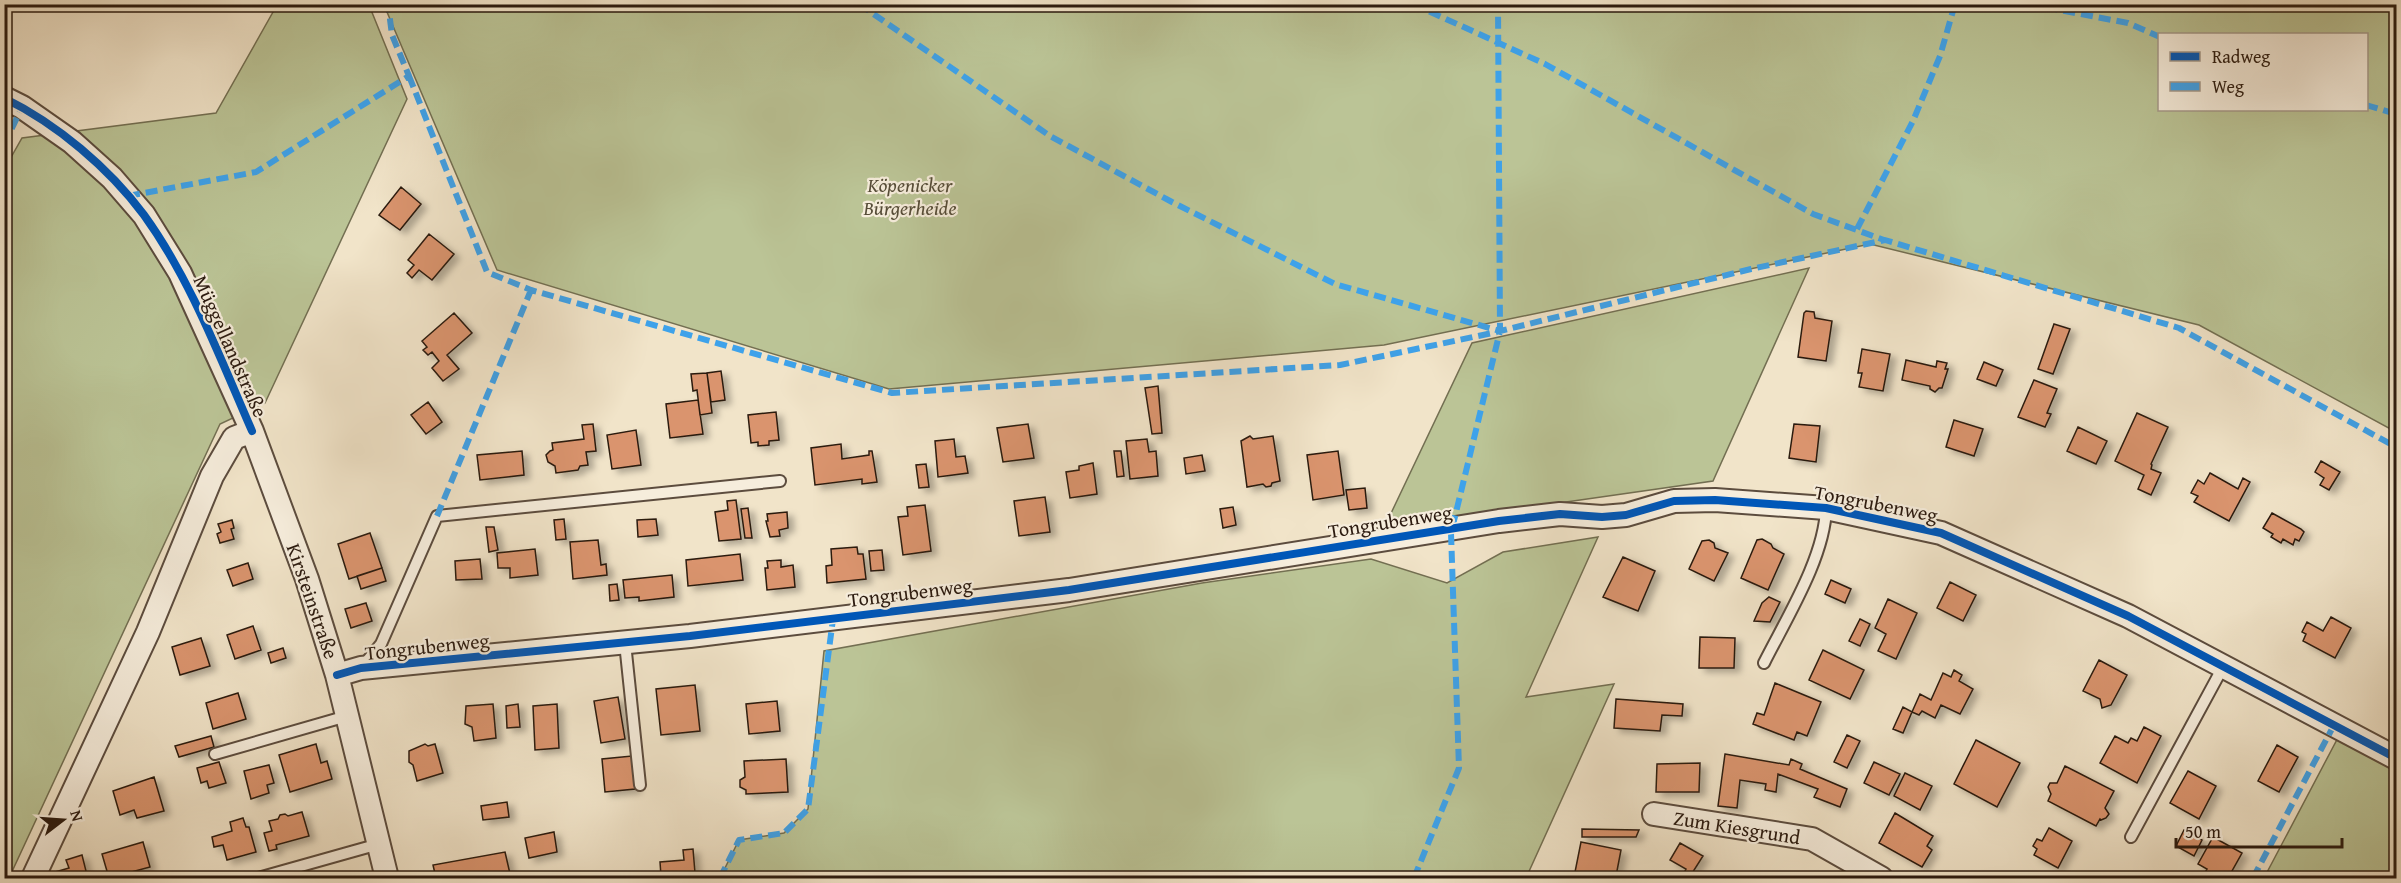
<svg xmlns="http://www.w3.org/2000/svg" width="2401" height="883" font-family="'Gentium Book Plus',serif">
<defs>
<filter id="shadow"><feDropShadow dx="6" dy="4" stdDeviation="3" flood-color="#0004"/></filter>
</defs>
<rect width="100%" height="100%" fill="#f1e4c9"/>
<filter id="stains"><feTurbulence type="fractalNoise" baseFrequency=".00333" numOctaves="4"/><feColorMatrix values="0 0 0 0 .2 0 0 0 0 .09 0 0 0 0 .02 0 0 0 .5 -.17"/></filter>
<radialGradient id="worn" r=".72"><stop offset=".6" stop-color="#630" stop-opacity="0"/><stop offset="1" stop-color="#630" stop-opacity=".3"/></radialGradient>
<!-- green -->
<path fill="#bbc496" stroke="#736f52" stroke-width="1.5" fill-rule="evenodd" d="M277,5H369L407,99L265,403L220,424L9,878H5V168L22,138L216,113Z
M384,5H2396V432L2199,325L1870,244L1384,345L889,389L497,270ZM2160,34H2366V110H2160Z
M1809,268L1713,481L1384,528L1472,343Z
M1598,537L1526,697L1614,684L1526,878H720L739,840L784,833L808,809L824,651L1202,583L1371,559L1447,583L1503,552Z
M2341,732L2396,762V878H2264Z"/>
<!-- building -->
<path fill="#da946e" stroke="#2b1a0f" stroke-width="1.5" filter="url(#shadow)" d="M401,187L421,204L400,230L379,215Z
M429,234L454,254L432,280L419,270L412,278L407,273L414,265L408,260Z
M1806,311L1814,312L1815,318L1832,321L1826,361L1798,357L1804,313Z
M454,313L472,333L447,355L459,369L443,381L432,368L439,361L432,352L428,355L423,350L427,347L422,341Z
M2054,324L2070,329L2053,374L2038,369Z
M1862,349L1890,354L1883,391L1859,387L1862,373H1858Z
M1906,360L1936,367L1937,361L1947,363L1945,369H1948L1942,388H1939L1935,392L1930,389V386L1902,380Z
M1984,362L2003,370L1996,386L1977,379Z
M721,371L725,400L711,402L707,373Z
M707,373L712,413L700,415L697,390L693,391L691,374Z
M2034,380L2057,389L2047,413L2051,414L2045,427L2018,417Z
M1158,386L1162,433L1152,434L1145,388Z
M698,400L703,434L670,438L666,404Z
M428,402L442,422L426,434L411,415Z
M776,412L779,440L769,441V445L758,446V442L751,443L748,415Z
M2137,413L2168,427L2151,464L2152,465L2151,469L2161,473L2151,495L2138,489L2144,475L2115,461Z
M1954,420L1983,429L1974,456L1946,447Z
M593,424L596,451L586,452L588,465L580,466L578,470L556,473L555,466L548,462L546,455L550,451L553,450L552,443L584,439L582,425Z
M1028,424L1034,458L1003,462L997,428Z
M1794,424L1820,426L1816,462L1789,458Z
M2078,427L2107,441L2096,464L2067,451Z
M636,430L641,465L612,469L607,435Z
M1250,436L1253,439L1273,436L1280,481L1272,483L1271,486L1266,487L1263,484L1247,487L1241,441Z
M954,439L956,457L965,456L968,473L938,477L935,441Z
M1147,439L1149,452L1156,451L1158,476L1130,479L1126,441Z
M841,444L842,459L869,455V451H872L877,482L862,484V479L815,485L811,448Z
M522,451L524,475L480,480L477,455Z
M1114,451H1121L1124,476L1117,477Z
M1338,451L1344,495L1313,500L1307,455Z
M1202,455L1205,471L1186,474L1184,458Z
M2321,461L2340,472L2329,490L2320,485L2324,478L2315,472Z
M1093,463L1097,494L1070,498L1066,472L1079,470V466Z
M926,464L929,487L919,488L916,465Z
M2210,473L2238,489L2243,478L2250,482L2229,521L2194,502L2198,496L2191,493L2198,480L2204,484Z
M1365,488L1367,508L1349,510L1346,490Z
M1045,497L1050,532L1019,536L1014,501Z
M736,500L741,539L719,541L715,512L728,510L727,501Z
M925,505L931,551L903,555L898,517L908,516L907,507Z
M1233,507L1236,525L1223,528L1220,509Z
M748,508L752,538H745L741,509Z
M787,512L788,528L779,530L780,536L770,537L766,521H768L767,514Z
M2272,513L2301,529L2304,532L2299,541L2295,539L2293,545L2283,539L2281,543L2271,537L2273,534L2263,528Z
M564,519L566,539L556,540L554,520Z
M656,519L658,535L638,537L637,520Z
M232,520L234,528L231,529L234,539L220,543L217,534L221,532L218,524Z
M486,527H494L498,550L489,552Z
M370,533L382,568L349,579L338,544Z
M1762,539L1771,544L1773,548L1784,554L1768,590L1741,578L1757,540Z
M598,540L601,565L606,564L607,575L573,579L570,542Z
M1709,540L1714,543L1715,548L1728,553L1714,581L1689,569L1702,541Z
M857,547L858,554H863L866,579L827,583L826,566L832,565L831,549Z
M535,549L538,575L510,578V568H498L497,553Z
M882,550L884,570L871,571L869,551Z
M740,554L743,580L688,586L686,560Z
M1623,557L1655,571L1638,611L1603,597Z
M480,559L482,579L456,580L455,561Z
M781,560V567L793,565L795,587L767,590L765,568H768L767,561Z
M248,563L253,579L233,586L227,570Z
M382,568L386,581L361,589L357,576Z
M672,575L674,597L639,601V597L625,598L623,580Z
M1831,580L1851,589L1845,603L1825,594Z
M1950,582L1976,595L1963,621L1937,608Z
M617,584L619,600L610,601L609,585Z
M1769,597L1780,602L1770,622L1754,621L1762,603Z
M1888,599L1917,613L1896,659L1878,651L1886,634L1875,628Z
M366,603L372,621L351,628L345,609Z
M2331,617L2351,628L2335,658L2303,641L2306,634L2302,632L2307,622L2323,631Z
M1860,619L1870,624L1860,646L1849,641Z
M253,626L261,650L235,659L227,635Z
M1700,637L1735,638L1734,668H1699Z
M201,638L210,666L180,675L172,647Z
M283,648L286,658L271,663L268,653Z
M1823,650L1864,670L1850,699L1809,680Z
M2099,660L2127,675L2111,705L2102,708L2100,699L2083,691Z
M1954,670L1962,675L1959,681L1973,689L1960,714L1941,705L1935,718L1922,711L1919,715L1912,712L1903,733L1893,729L1903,707L1912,712L1920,694L1931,700L1943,673L1951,677Z
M1775,683L1821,702L1807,736L1797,732L1794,740L1753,724L1757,713L1764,715Z
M695,685L700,731L661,735L656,689Z
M238,693L246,719L213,729L206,703Z
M618,697L625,739L601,743L594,701Z
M1616,699L1683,704L1682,716L1662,715L1660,731L1614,728Z
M777,701L780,731L749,734L746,704Z
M493,704L496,738L474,741L472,727L465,724L466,706Z
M518,704L520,727L507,728L506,706Z
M557,704L559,748L535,750L533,706Z
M2144,727L2161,736L2137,783L2100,763L2115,736L2128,743L2131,738L2137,741Z
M1847,735L1860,741L1847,768L1834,762Z
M211,736L214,747L179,757L175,746Z
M1976,740L2020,763L1997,807L1954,784Z
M316,744L321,763L327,761L332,779L290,792L279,755Z
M425,744L428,746L435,744L443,773L417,781L413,765L409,762V751Z
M2277,745L2298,757L2279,792L2258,781Z
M1725,754L1789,765L1791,759L1802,764L1800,769L1847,789L1840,807L1814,797L1818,789L1778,774L1776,792L1765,790L1766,784L1740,780L1737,808L1718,806Z
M632,756L635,789L605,792L602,759Z
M786,759L788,792L746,794V790L740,787V780L745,777L744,761Z
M219,762L226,783L209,788L207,781L201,783L197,768Z
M1874,762L1900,774L1889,795L1864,783Z
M1700,763L1699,792H1656L1657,764Z
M269,765L274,783L267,785L269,793L251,799L244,771Z
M2065,766L2114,791L2105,808L2109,814L2106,818L2101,820L2100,819L2096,826L2048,801L2051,794L2048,787L2050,783H2057Z
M2188,771L2216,786L2199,819L2170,803Z
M1905,773L1932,786L1920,810L1894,796Z
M154,777L164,811L137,818L134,810L120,815L113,791Z
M507,802L509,817L483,820L481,806Z
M302,812L309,836L276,845L277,849L269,851L264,833L272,831L269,821L278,819L280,815L285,814L288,816Z
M1895,813L1933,836L1927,846L1932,850L1922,867L1879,843Z
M243,818L246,827H249L256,852L227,860L223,845L214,847L212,837L232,831L230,822Z
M2049,828L2072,841L2058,868L2034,855L2037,849L2033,846L2037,839L2042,841Z
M1582,829L1639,830L1636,837H1582Z
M2184,830L2202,840L2194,856L2176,846Z
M554,832L557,852L529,858L525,838Z
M2213,837L2242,853L2228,878L2219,875L2217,878H2202L2207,869L2198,864Z
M143,842L150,867L109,878L102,854Z
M1581,842L1621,850L1616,876L1601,873L1599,878L1574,877Z
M1680,843L1703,856L1689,878L1683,875L1686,869L1670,860Z
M693,849L695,873L661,876L660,862L684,860L683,850Z
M505,852L511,878H436L433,865Z
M82,855L87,875L83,877V878H57L55,872L69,868L66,860Z"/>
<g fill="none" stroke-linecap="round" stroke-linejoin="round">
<!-- service casing -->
<g stroke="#5c4c3e" stroke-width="14">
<path id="service" d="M625,643L640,785
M1764,663C1786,619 1825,557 1826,508
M363,666L381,644L437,516L780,481
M215,754L347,716
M2131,837L2223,667
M258,878L379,844"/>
</g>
<!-- minor casing -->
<g stroke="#5c4c3e" stroke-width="26">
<path id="minor" d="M4,98L22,107L72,142L112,178L144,215L180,273L252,431L307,579L337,675L387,878
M337,675L361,668L690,636L1069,590L1499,521L1560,514L1602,517L1626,515L1674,501L1715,500L1826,508L1941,533L2128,616L2396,758
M1654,814L1812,839L1881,878
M33,878L148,632L212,476L234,438L252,431"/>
</g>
<!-- service -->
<use href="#service" stroke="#f6eddc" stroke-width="10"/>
<!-- minor -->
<use href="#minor" stroke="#f6eddc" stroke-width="22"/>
<!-- quiet -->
<path stroke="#3ea2ea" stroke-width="6" stroke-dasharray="12 6" stroke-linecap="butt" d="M859,4L1050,136L1172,202L1335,284L1500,331L1751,269L1885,240L2179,328L2396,447
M1413,4L1545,64L1813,214L1884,240
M2028,4L2128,23L2160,37
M409,76L487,272L531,290L892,393L1340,365L1497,332
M2366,105L2396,114
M4,145L22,107
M128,196L256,172L409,76L392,35L388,4
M1857,229L1913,121L1940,56L1955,4
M437,516L531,290
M720,878L739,840L784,833L808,809L833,619
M1414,878L1459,768L1451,533L1500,331L1498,4
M2253,878L2334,725"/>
<!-- cycleway casing -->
<g stroke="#f6eddc" stroke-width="11">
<path id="cycleway" d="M4,98C57,124 109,168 144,215C191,280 220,358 252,431
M337,675L361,668L690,636L1069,590L1499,521L1560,514L1602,517L1626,515L1674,501L1715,500L1826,508L1941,533L2128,616L2396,758"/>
</g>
<!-- cycleway -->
<use href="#cycleway" stroke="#0057b8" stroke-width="8"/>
</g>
<g text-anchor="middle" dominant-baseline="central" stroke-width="4.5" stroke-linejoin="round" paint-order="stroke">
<!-- park labels -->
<g font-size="20" font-style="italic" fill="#564d38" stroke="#f6eddc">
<text x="910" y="184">Köpenicker<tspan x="910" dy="23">Bürgerheide</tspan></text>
</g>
<!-- street labels -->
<g font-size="20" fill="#2b1a0f" stroke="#f6eddc">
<text transform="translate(231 346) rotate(66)">Müggellandstraße</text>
<text transform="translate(1876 503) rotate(11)">Tongrubenweg</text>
<text transform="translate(1390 521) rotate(-9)">Tongrubenweg</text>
<text transform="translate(910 592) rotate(-7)">Tongrubenweg</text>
<text transform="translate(313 601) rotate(71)">Kirsteinstraße</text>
<text transform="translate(427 646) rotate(-6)">Tongrubenweg</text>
<text transform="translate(1737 827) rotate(9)">Zum Kiesgrund</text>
</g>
</g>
<!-- margin -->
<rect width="2401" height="883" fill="none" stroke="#f1e4c9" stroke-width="24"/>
<rect x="6" y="6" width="2389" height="871" fill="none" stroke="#2b1a0f" stroke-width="3"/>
<rect x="12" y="12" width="2377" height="859" fill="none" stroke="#2b1a0f" stroke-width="1.5"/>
<!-- legend -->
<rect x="2158" y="33" width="210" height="78" fill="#f6eddc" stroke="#a5998a" stroke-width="1.5"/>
<rect x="2170" y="52" width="30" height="9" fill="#0057b8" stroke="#a5998a" stroke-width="1.5"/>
<text x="2212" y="63" font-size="18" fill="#2b1a0f">Radweg</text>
<rect x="2170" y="82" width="30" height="9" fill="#3ea2ea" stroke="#a5998a" stroke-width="1.5"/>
<text x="2212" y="93" font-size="18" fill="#2b1a0f">Weg</text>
<!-- north arrow -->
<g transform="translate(63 820) rotate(73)" stroke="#f6eddc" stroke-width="4.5" paint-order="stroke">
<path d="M0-4.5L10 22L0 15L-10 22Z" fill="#2b1a0f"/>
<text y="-9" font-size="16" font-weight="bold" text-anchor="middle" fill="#2b1a0f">N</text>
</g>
<!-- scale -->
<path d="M2176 838v9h166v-9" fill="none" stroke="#2b1a0f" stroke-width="3"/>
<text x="2185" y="838" font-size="18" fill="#2b1a0f" stroke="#f6eddc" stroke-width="4.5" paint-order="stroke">50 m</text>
<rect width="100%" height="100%" filter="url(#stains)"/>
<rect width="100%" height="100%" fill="url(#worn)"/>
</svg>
